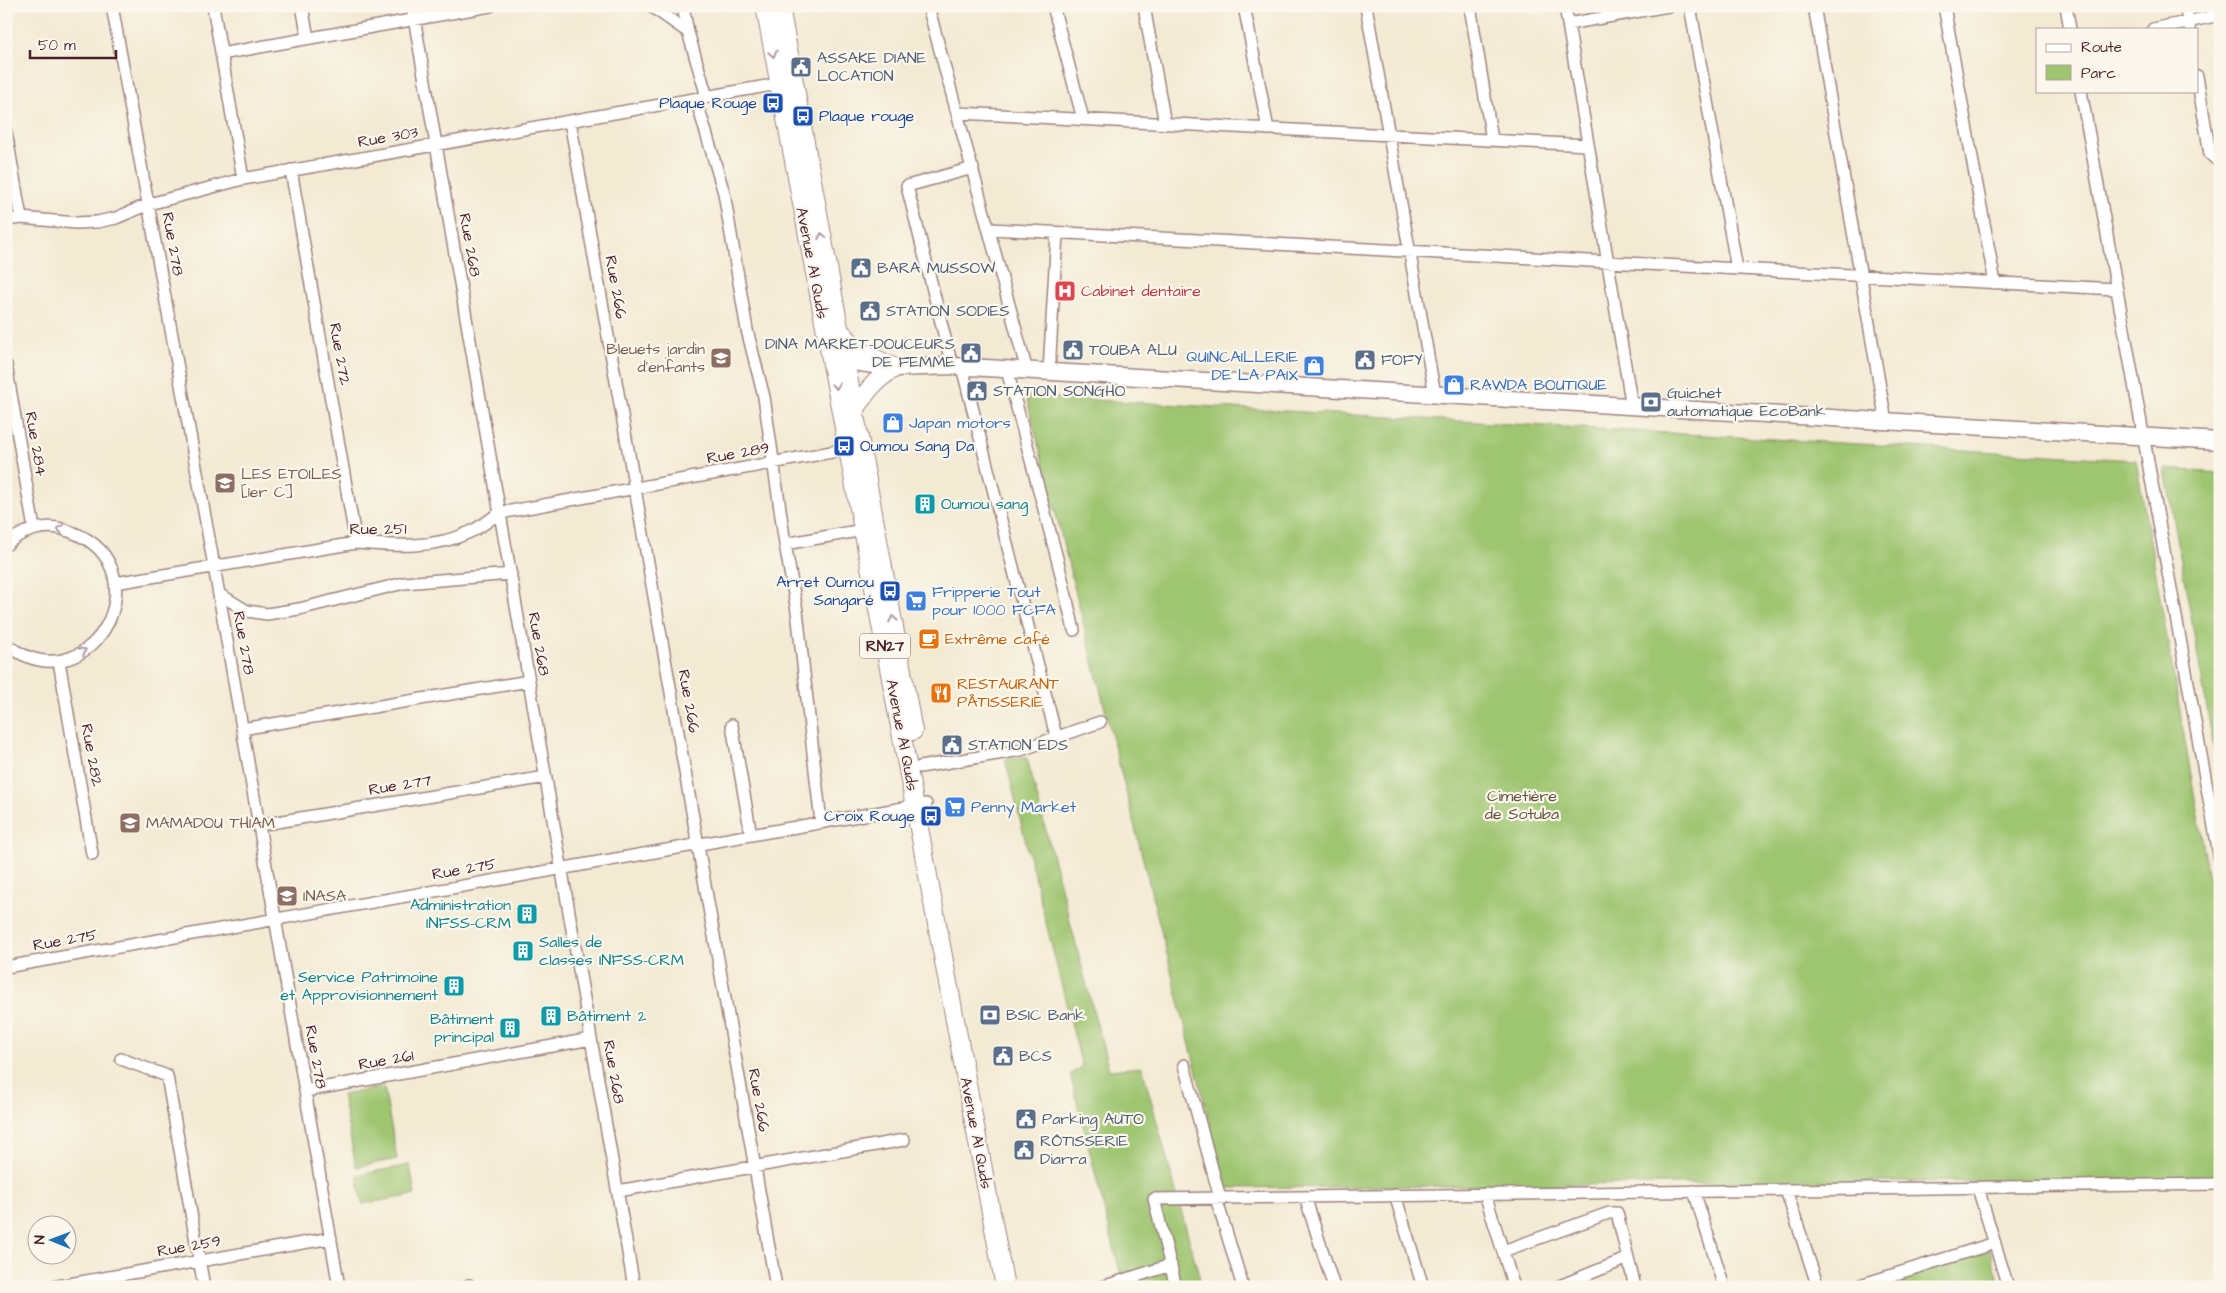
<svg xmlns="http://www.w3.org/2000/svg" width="2226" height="1293" font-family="'Architects Daughter',sans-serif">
<rect width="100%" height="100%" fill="#fbf7ec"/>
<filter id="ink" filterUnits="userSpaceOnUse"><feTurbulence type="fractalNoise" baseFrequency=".02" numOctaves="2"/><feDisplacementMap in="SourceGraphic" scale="10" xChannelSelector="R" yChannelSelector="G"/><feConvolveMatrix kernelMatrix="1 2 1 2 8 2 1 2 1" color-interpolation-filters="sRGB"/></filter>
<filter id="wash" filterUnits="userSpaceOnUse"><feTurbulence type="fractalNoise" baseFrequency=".0096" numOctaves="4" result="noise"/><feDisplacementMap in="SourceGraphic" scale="20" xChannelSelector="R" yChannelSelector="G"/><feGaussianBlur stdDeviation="1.12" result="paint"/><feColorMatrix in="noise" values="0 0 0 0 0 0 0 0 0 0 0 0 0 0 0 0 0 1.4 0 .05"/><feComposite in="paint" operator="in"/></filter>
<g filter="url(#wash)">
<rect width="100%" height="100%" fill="#f3ead3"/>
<!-- green -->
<path fill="#9ec56f" stroke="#74724d" d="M1026,396L2136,460L2220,941V1179L1226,1188Z
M2165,469L2220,473V783Z
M1027,758L1109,1070L1142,1067L1202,1287H1124L1070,1074L1082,1067L1005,759Z
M384,1087L397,1159L356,1167L342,1095Z
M410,1165L415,1195L362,1204L357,1175Z
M1990,1250L2001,1287H1876Z"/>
</g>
<g filter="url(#ink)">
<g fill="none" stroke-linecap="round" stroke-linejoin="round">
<!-- street casing -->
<g stroke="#9e847f" stroke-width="14">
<path id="street" d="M112,6L214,566L339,1287
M213,6L243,179
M302,6L308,38
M412,6L634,1287
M651,6L688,32L707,97
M683,6L688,32
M928,6L1027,371
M1053,6L1083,119
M1144,6L1165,124
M1244,6L1268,129
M1366,6L1435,395
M1470,6L1492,140
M1565,6L1632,407
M1690,6L1737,269
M1814,6L1886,422
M1944,6L1995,283
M2066,6L2070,29
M2185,6L2190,29
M1568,24L1668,6
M2153,29L2220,15
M221,54L490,6
M2197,76L2210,154L2217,160L2220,159
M2081,91L2220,860
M696,99L724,193L747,330L764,397L785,544L797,611L821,823
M958,113L1588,145
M570,121L776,1287
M6,132L21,218
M291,170L356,543
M6,220L21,218L76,223L97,222L116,218L149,204L243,179L778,84
M990,229L2116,289
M6,365L34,529
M952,366L907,186L973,168
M962,367L1056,736
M1007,370L1058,562L1074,630
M1049,372L1057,233
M785,544L863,530
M6,545C20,531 44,524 62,529C171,558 94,712 6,644
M115,583L356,543C394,546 435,549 470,532C481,527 490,519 500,513L848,449
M219,594L247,611L267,614L299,609L404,583L511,574
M59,661L92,854
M732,725L751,835
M242,729L529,681
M920,767L1021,750L1100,722
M259,825L546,777
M6,967L926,804
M121,1059L167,1076L204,1287
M1184,1065L1220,1198
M305,1091L591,1039
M1978,1188L2008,1287
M1786,1190L1818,1287
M618,1191L904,1140
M1694,1191L1724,1287
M1485,1194L1514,1287
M1395,1195L1423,1287
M1305,1197L1334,1287
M1216,1198L1243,1287
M1503,1251L1609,1213H1617L1635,1287
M469,1285V1287
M52,1287L331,1238
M1102,1287L1171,1265
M1176,1287L1154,1199L2220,1184
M1557,1287L1626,1259
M1854,1287L1995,1243"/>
</g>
<!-- secondary casing -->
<g stroke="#9e847f" stroke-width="19">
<path id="secondary" d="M833,359L895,368L952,366L2220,441"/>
</g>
<!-- primary casing -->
<g stroke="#9e847f" stroke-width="20">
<path id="primary" d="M765,6L1005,1287
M780,6L913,731
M840,331L859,351L895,368
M855,411C865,392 876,379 895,368"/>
</g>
<!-- street -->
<use href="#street" stroke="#fff" stroke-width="11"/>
<!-- secondary -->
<use href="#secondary" stroke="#fff" stroke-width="16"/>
<!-- primary -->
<use href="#primary" stroke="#fff" stroke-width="18"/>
</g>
<!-- one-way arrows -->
<defs><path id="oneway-chevron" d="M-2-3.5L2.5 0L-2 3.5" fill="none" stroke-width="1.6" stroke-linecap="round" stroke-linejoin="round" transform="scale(1.25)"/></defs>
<g stroke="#ae9aa0">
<use href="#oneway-chevron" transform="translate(773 54) rotate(80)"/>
<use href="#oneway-chevron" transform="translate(822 236) rotate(-101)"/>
<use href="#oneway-chevron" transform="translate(836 386) rotate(79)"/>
<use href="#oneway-chevron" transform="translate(60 529) rotate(-170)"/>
<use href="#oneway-chevron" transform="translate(893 619) rotate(-100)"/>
<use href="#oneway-chevron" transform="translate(83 651) rotate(-32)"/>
</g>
</g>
<!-- icons -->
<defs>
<g id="civic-square" transform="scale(1.125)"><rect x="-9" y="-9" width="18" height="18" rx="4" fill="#5c6f8a" stroke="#fbf7ec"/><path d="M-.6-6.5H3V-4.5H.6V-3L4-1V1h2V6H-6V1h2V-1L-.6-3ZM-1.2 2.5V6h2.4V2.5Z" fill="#fff"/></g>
<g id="bus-square" transform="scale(1.125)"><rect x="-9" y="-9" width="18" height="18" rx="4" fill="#1a4fb4" stroke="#fbf7ec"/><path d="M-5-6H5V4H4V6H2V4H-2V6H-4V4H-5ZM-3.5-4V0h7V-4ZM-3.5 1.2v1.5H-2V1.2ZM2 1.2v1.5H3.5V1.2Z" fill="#fff"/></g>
<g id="hospital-square" transform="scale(1.125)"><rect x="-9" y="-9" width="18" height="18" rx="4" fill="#e0444e" stroke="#fbf7ec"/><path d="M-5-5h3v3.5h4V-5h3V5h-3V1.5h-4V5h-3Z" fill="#fff"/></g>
<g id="school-square" transform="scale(1.125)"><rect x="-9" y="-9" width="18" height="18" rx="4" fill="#8d6e63" stroke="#fbf7ec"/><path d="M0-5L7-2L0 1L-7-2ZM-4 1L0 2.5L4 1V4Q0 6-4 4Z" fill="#fff"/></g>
<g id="shop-square" transform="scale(1.125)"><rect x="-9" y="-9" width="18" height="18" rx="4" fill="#3f7fe0" stroke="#fbf7ec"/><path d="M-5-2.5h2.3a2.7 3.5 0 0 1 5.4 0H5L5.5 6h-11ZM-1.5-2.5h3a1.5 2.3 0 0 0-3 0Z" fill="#fff"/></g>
<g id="bank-square" transform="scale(1.125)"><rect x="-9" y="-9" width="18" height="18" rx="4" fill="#5c6f8a" stroke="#fbf7ec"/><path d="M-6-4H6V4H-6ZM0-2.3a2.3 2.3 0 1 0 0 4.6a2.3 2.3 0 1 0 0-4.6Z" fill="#fff"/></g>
<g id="building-square" transform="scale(1.125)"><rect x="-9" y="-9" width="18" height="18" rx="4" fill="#0f9aa8" stroke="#fbf7ec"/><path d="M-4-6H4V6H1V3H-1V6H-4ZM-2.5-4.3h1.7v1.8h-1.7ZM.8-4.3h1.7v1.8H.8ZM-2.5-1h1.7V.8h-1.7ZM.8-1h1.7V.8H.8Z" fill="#fff"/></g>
<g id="supermarket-square" transform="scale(1.125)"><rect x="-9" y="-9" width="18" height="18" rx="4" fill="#3f7fe0" stroke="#fbf7ec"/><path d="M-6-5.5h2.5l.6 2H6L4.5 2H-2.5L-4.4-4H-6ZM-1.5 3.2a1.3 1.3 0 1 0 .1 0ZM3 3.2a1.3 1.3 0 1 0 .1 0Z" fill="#fff"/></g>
<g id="cafe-square" transform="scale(1.125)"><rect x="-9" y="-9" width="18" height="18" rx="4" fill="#e8710a" stroke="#fbf7ec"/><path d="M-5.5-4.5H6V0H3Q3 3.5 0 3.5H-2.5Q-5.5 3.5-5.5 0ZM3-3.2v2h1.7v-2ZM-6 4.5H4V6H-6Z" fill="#fff"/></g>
<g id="restaurant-square" transform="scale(1.125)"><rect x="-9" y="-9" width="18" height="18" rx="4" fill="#e8710a" stroke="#fbf7ec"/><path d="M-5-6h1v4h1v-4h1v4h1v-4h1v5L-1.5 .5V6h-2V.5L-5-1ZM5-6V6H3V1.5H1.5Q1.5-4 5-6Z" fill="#fff"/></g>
</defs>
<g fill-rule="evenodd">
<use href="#civic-square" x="801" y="67"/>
<use href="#bus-square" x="773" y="103"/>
<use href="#bus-square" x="803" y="116"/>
<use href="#civic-square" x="861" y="268"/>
<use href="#hospital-square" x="1065" y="291"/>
<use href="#civic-square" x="870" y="311"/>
<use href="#civic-square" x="1073" y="350"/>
<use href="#civic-square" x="971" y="353"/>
<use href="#school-square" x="721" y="358"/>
<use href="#civic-square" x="1365" y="360"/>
<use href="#shop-square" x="1314" y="366"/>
<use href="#shop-square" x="1454" y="385"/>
<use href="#civic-square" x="977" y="391"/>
<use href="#bank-square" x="1651" y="402"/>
<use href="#shop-square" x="893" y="423"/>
<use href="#bus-square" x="844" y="446"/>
<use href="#school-square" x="225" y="483"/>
<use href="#building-square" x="925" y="504"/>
<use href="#bus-square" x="890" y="591"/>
<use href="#supermarket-square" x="916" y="601"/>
<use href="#cafe-square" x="929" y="639"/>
<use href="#restaurant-square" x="941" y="693"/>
<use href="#civic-square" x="952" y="745"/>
<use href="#supermarket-square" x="955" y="807"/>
<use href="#bus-square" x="931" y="816"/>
<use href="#school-square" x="130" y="823"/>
<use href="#school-square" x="287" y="896"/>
<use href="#building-square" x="527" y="914"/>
<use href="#building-square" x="523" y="951"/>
<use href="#building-square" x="454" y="986"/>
<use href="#bank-square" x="990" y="1015"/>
<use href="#building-square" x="551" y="1016"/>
<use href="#building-square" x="510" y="1028"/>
<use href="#civic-square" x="1003" y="1056"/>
<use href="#civic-square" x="1026" y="1119"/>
<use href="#civic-square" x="1024" y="1150"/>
</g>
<g text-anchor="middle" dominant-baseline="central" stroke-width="4.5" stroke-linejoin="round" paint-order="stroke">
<!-- shield labels -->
<rect fill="#fbf7ec" stroke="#7f6065" stroke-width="1" x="860" y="633.5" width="50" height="25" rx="4"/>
<g font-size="15" font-weight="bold" fill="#4a1f2b">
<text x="885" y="646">RN27</text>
</g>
<!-- service labels -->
<g font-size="16" fill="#4e5e75" stroke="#fbf7ec" text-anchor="start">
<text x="817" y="58">ASSAKE DIANE<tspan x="817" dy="18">LOCATION</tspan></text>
<text x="877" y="268">BARA MUSSOW</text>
<text x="886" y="311">STATION SODIES</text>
<text x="955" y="344" text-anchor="end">DINA MARKET-DOUCEURS<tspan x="955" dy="18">DE FEMME</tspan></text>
<text x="1089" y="350">TOUBA ALU</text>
<text x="1381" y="360">FOFY</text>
<text x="993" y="391">STATION SONGHO</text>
<text x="1667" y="393">Guichet<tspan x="1667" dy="18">automatique EcoBank</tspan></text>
<text x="968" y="745">STATION EDS</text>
<text x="1006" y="1015">BSIC Bank</text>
<text x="1019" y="1056">BCS</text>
<text x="1042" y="1119">Parking AUTO</text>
<text x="1040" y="1141">RÔTISSERIE<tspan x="1040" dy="18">Diarra</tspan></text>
</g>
<!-- transit labels -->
<g font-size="16" fill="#164399" stroke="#fbf7ec" text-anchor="end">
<text x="757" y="103">Plaque Rouge</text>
<text x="819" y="116" text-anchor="start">Plaque rouge</text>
<text x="860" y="446" text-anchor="start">Oumou Sang Da</text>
<text x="874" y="582">Arret Oumou<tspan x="874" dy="18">Sangaré</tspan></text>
<text x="915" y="816">Croix Rouge</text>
</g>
<!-- street labels -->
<g font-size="16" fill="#4a1f2b" stroke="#fbf7ec">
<text transform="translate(388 137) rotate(-10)">Rue 303</text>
<text transform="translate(173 244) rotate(80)">Rue 278</text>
<text transform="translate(470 245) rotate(80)">Rue 268</text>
<text transform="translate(812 263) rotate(79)">Avenue Al Quds</text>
<text transform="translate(616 287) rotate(80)">Rue 266</text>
<text transform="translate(340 354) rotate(80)">Rue 272</text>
<text transform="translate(36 444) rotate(80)">Rue 284</text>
<text transform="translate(738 453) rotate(-10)">Rue 289</text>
<text x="378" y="529">Rue 251</text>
<text transform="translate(244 643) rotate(80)">Rue 278</text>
<text transform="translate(539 644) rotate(80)">Rue 268</text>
<text transform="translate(689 701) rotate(80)">Rue 266</text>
<text transform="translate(902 735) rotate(79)">Avenue Al Quds</text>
<text transform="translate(92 755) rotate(80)">Rue 282</text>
<text transform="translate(400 785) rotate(-9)">Rue 277</text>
<text transform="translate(464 869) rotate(-10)">Rue 275</text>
<text transform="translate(65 940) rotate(-10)">Rue 275</text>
<text transform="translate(316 1057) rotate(80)">Rue 278</text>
<text transform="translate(386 1060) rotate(-10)">Rue 261</text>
<text transform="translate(614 1072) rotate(80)">Rue 268</text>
<text transform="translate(759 1100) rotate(80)">Rue 266</text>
<text transform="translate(976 1133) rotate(79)">Avenue Al Quds</text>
<text transform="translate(189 1246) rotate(-10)">Rue 259</text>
</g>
<!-- health labels -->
<g font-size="16" fill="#be3a42" stroke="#fbf7ec" text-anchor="start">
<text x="1081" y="291">Cabinet dentaire</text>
</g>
<!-- education labels -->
<g font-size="16" fill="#785e54" stroke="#fbf7ec" text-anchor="start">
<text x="705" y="349" text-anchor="end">Bleuets jardin<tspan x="705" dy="18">d'enfants</tspan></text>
<text x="241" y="474">LES ETOILES<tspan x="241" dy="18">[1er C]</tspan></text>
<text x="146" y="823">MAMADOU THIAM</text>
<text x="303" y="896">INASA</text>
</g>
<!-- shop labels -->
<g font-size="16" fill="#366cbe" stroke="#fbf7ec" text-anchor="start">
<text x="1298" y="357" text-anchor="end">QUINCAILLERIE<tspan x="1298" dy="18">DE LA PAIX</tspan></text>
<text x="1470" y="385">RAWDA BOUTIQUE</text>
<text x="909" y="423">Japan motors</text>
<text x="932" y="592">Fripperie Tout<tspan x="932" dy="18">pour 1000 FCFA</tspan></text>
<text x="971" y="807">Penny Market</text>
</g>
<!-- culture labels -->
<g font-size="16" fill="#0d838f" stroke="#fbf7ec" text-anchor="start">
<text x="941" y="504">Oumou sang</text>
<text x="511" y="905" text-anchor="end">Administration<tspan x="511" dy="18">INFSS-CRM</tspan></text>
<text x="539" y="942">Salles de<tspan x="539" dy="18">classes INFSS-CRM</tspan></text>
<text x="438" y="977" text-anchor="end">Service Patrimoine<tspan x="438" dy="18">et Approvisionnement</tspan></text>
<text x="567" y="1016">Bâtiment 2</text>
<text x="494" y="1019" text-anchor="end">Bâtiment<tspan x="494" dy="18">principal</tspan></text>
</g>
<!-- food labels -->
<g font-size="16" fill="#c56008" stroke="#fbf7ec" text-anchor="start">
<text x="945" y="639">Extrême café</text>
<text x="957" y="684">RESTAURANT<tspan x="957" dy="18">PÂTISSERIE</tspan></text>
</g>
<!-- park labels -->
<g font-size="16" fill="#63513f" stroke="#fbf7ec">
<text x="1522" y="796">Cimetière<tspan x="1522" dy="18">de Sotuba</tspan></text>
</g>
</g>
<!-- margin -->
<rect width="2226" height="1293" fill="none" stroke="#fbf7ec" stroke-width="25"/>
<!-- legend -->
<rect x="2036" y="28" width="162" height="65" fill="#fbf7ec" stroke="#b4a19f"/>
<rect x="2046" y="44" width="25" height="8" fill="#ffffff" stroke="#b4a19f"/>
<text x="2081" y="52" font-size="15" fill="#4a1f2b">Route</text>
<rect x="2046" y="65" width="25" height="15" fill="#9ec56f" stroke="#b4a19f"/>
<text x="2081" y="78" font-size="15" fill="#4a1f2b">Parc</text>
<!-- north arrow -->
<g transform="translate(52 1240) rotate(271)"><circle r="24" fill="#fbf7ec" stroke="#b4a19f"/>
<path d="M0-4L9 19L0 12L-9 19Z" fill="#1f6fb2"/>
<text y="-8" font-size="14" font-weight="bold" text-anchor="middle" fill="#4a1f2b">N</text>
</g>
<!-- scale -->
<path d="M30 50v8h86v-8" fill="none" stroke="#4a1f2b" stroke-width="2.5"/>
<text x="38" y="50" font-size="15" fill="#4a1f2b" stroke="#fbf7ec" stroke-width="4" paint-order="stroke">50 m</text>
</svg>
